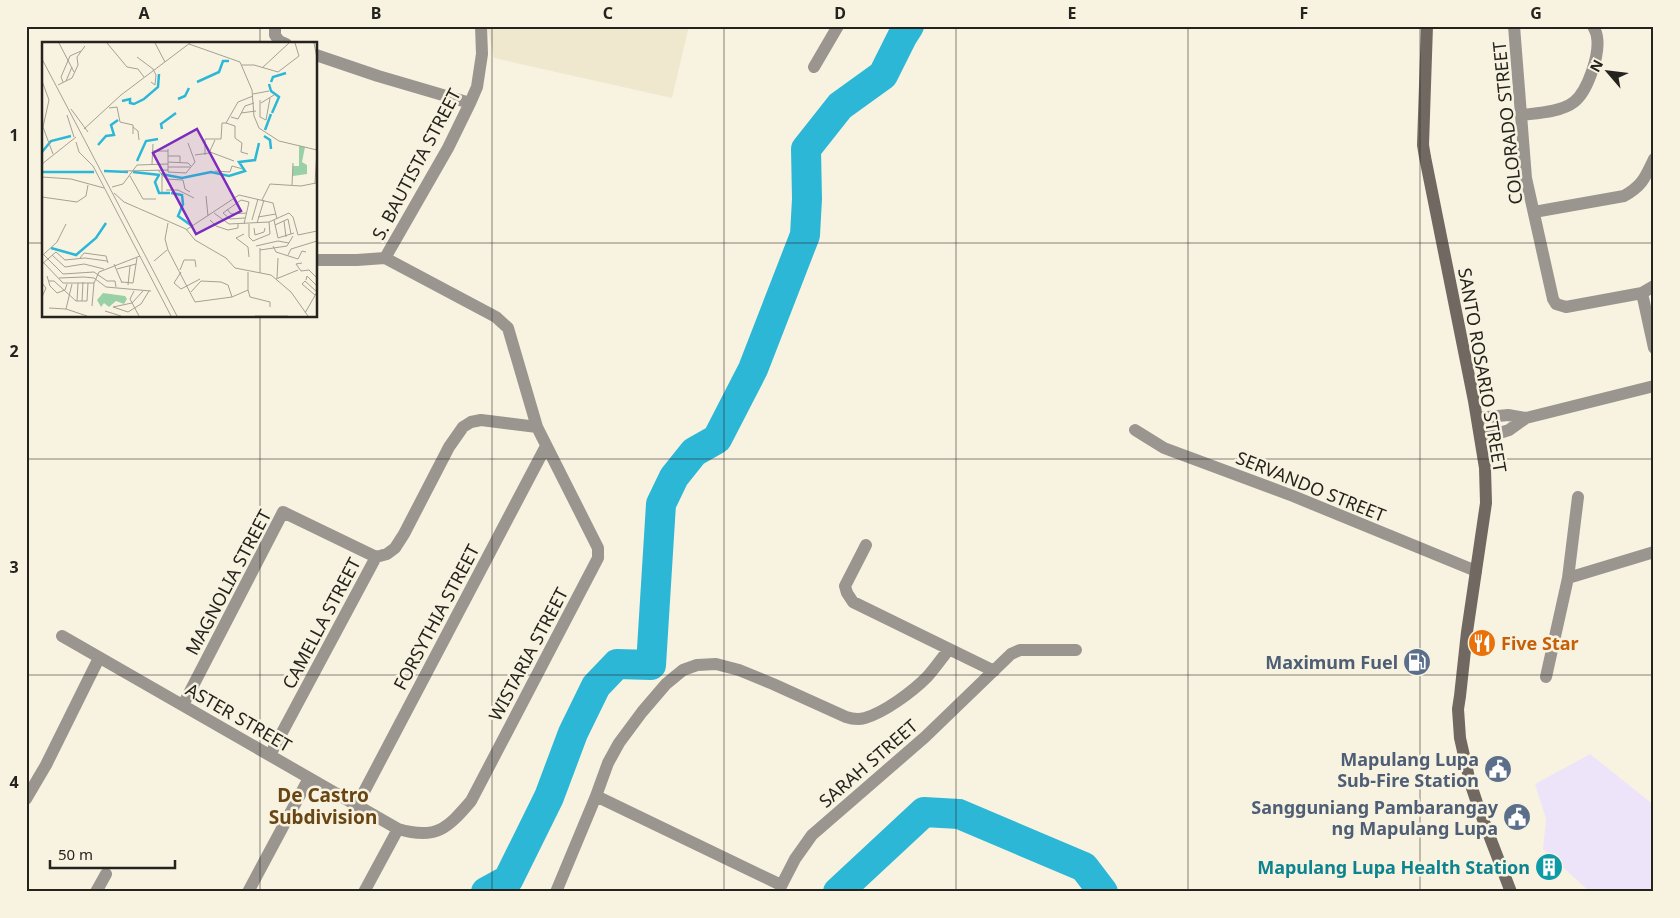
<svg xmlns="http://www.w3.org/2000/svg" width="1680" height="918" font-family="'Noto Sans',sans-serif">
<rect width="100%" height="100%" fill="#f8f3e1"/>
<!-- built -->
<path fill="#efe7ce" d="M487,26H689L672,98L494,58Z"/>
<!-- education -->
<path fill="#eee4f9" d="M1590,754L1654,805V892H1590L1543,849L1546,819L1535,784Z"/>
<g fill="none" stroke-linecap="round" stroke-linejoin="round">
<!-- river -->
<path stroke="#2db7d7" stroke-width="30" d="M486,892L508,880L549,797L573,733L596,686L617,664L651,665L661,504L674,477L694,452L717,439L753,369L805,235L807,199L806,149L840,106L883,75L902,37L909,26
M838,892L924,812L959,814L1084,867L1103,892"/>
<!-- street -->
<path stroke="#9b9590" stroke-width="12" d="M275,26V35L279,41L286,44
M1514,26L1526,178L1553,299L1556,304L1566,307L1642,293L1654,286
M316,55L378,76L470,103
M814,67L838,26
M1522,115C1538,113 1561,112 1574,102C1588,91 1600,54 1597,37C1597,34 1595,30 1593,26
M1534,212L1624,196C1642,186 1645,178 1654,159
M385,258L448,148L470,103L477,87L482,54L481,26
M1642,293L1654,348
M1478,418L1508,415L1526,418L1654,386
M1135,430L1164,448L1293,496L1476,571
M1481,439L1509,430L1526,418
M866,545L845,586L847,593L853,602L994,671
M1568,578L1654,552
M62,636L398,829C436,840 447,829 471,801L598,558V548L537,427L508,328L496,317L385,258L357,260H316
M1546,677L1568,578L1578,497
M183,705L283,512L376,557
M270,755L376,557L387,554L395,548L404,534L449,447L463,427L471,422L481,420L537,427
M596,796L781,885
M26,799L46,765L99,658
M357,805L546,446
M96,892L106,874
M248,892L309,778
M364,892L398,829
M556,892L596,796L608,763L619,743L642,712L666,684L683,670L697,665L716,664L739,670L773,684L846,717C852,719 858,720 865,718C885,712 912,692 927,677C935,668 942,658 949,649
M778,892L795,859L812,835L925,737L1011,654L1020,650H1076"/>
<!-- secondary -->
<path stroke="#716961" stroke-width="12" d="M1427,26L1423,145L1425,157L1474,401L1485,468L1486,503L1467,632L1460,696L1458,709L1460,738L1470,782L1479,809L1511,892"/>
</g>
<!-- grid -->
<path fill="none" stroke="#25231d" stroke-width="1" stroke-opacity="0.55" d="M260,26V44M492,26V892M724,26V892M956,26V892M1188,26V892M1420,26V892M26,243H44M316,243H1654M260,316V892M26,459H1654M26,675H1654"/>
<!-- icons -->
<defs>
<g id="restaurant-disc" transform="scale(1.4375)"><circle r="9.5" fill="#e8710a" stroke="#f8f3e1"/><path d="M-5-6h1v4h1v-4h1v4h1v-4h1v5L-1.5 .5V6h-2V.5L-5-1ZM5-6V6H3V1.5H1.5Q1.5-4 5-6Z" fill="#fff"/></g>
<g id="fuel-disc" transform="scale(1.4375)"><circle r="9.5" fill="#5c6f8a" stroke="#f8f3e1"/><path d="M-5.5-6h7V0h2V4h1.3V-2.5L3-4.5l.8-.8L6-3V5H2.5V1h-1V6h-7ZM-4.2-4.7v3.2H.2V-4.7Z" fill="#fff"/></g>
<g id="civic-disc" transform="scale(1.4375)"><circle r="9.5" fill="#5c6f8a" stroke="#f8f3e1"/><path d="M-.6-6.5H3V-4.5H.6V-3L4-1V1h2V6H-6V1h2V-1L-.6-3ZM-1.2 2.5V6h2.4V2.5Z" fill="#fff"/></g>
<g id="building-disc" transform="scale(1.4375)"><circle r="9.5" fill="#0f9aa8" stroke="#f8f3e1"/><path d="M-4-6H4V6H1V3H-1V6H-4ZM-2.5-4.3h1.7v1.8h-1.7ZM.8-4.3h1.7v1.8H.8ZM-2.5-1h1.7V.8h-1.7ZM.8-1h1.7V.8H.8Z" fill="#fff"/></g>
</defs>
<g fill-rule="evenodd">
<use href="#restaurant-disc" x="1482" y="643"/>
<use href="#fuel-disc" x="1417" y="662"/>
<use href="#civic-disc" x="1498" y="769"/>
<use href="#civic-disc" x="1517" y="817"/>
<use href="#building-disc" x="1549" y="867"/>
</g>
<g text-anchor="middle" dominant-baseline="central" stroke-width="5" stroke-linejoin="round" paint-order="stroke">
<!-- street labels -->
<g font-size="18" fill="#25231d" stroke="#f8f3e1">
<text transform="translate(1507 123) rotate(-96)">COLORADO STREET</text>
<text transform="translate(416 164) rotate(-62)">S. BAUTISTA STREET</text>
<text transform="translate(1483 370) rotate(80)">SANTO ROSARIO STREET</text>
<text transform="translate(1311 486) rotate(22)">SERVANDO STREET</text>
<text transform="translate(228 582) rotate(-62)">MAGNOLIA STREET</text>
<text transform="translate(436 617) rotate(-62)">FORSYTHIA STREET</text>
<text transform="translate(321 623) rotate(-62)">CAMELLA STREET</text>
<text transform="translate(528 654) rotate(-62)">WISTARIA STREET</text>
<text transform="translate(239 717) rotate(30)">ASTER STREET</text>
<text transform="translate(868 763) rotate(-41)">SARAH STREET</text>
</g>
<!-- food labels -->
<g font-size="18" font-weight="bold" fill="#c56008" stroke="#f8f3e1" text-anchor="start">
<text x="1501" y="643">Five Star</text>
</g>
<!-- service labels -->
<g font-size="18" font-weight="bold" fill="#4e5e75" stroke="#f8f3e1" text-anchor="end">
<text x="1398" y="662">Maximum Fuel</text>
<text x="1479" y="759">Mapulang Lupa<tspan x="1479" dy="21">Sub-Fire Station</tspan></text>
<text x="1498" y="807">Sangguniang Pambarangay<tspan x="1498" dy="21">ng Mapulang Lupa</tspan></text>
</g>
<!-- culture labels -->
<g font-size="18" font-weight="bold" fill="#0d838f" stroke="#f8f3e1" text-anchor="end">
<text x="1530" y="867">Mapulang Lupa Health Station</text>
</g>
<!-- neighbourhood labels -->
<g font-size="19" font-weight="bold" fill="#684513" stroke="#f8f3e1">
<text x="323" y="795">De Castro<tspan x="323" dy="22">Subdivision</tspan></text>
</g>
</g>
<!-- overview -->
<g transform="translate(42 42)">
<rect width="275" height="275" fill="#f8f3e1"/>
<path d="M257,104L263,105L260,120L265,123V132L251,134V124H257ZM61,251L83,254L85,257L82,262L74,259L67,265L62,261L59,265L55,258Z" fill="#9ad0a5"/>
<path fill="none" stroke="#2db7d7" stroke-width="2.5" d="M155,40L177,30L181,19H187M229,40L231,35L244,31M227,42L229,49L237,55L230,71M136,57L143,54L147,46M80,59L88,57V61L92,62L102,57L116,45L117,32M120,87L119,82L134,71M223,88L229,72M222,94L228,98L229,107M56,103L64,94L72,93L69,83L76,78M0,110L9,99L29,94M95,119L104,99L116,97M62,129L86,130M0,130H52M91,130L118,133M119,132L140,136L169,130L187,134L203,129L197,120L213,118L217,101M117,133L113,140L117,151H128M129,151L140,153L141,162L136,174L150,184M9,206L34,213L54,196L64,181"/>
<path fill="none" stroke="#a4a093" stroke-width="1" d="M17,1L32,30M65,1L85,25L96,27L102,35M113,1L123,20M272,1L275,16M147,2L198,20L210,48L212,74L217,86L237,99L275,108L273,141M95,15L111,27L114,33L113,43L109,40M0,17L135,274M200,23H212L236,30L257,14L253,1M220,26L247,1M0,39L7,58L1,85L11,112M24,39L30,25M21,40L19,35L28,14L39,9M16,43L30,36L36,23L35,15L43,4M211,52L227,49M218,58V75L224,78L228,56M219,61L232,53M67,66L75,65L78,80L91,83V92M29,67L46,90M199,71L214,69M25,73L32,95M189,75L196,77L203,64L212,61M91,85L96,89L97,98M42,87L79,53L148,1M34,100L37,110L51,124L129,274M126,107V130L144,131L153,120L146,101M110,109H126M168,110L192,119M206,112L199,110L200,101L193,96V84L184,81L196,60L211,54M153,113L167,111L173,98M163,113V97H179L180,81H184M126,114H138V120M126,120L146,121L149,124M0,122L34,95M110,122L111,102M126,125H148M116,128L124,137L141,138L143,147L148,150M82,129L126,128M173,129L188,130L190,124L201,127M88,134L101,157H114M120,134V151M0,135L29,137L62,146M250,143L251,121M70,145L81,142L95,123L126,122M124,148H136L152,156M72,151L82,160L144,187L153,198L184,216L193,226L229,233L249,250L266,274M164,154L166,174M0,155L35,160L44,154L46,143M220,158L228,142L259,144L274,141M185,167L189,172L205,171M172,171L187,182L227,180L247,171L251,175L256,193L275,189M216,175L234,172M168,178L174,184L186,188L196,186V182M210,178L216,157M232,178L236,196L252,191M242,179L244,195M126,181L123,197L126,208L153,260M215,181L222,158M202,182L207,160L199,158L181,171L188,177L203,176M207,182V195L211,199L228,192L227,180M233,183L246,177L249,192M212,186L213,193L222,190L223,186M144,188L197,153L231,161L235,177M202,192L194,196L206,205L207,215M214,204L236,199L247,201M231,204L234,210L256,217L260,209L264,210M218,206V231M218,208L245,204L251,194M0,211L21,232L52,230L65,239H73L74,245M2,212L15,200L24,182M10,213L23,225L42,222L62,227M246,213L249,207L275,199M38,216L42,211L64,214L66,221M0,219L21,241H52M112,219L125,208M260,221L254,222L259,229L267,228L275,236M0,222L14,210L23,218L43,216L65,219M72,222L80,241M75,227L94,222M138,228L142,218H153L154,225M139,230L132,241L139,247L158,237M5,234L8,244L15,251L23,248L25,242M17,236L42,235L52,236L64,245L109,249M235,236L236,216M234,237L256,228M264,238L265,234L275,244M7,239H12L34,259H45M263,239L260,242L273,253M263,239L275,250M80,240L91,241L95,216M0,241L4,246L0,255M86,243L88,224M206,248L208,255L228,260V265M92,249L88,257L97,274M149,250L159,239L179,240L186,243L190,255M35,259L36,241M40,259L41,240M45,259L46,241M153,260L190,255L206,248V230M50,264L52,241L57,230L98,214M71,265L86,270L99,262L107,249M71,265L90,261L101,249M7,266L24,267L45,274M24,267L30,242M63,269L79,274M263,271L275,250M213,274H246"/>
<path fill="#7b2cbf" fill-opacity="0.15" stroke="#7b2cbf" stroke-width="2.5" d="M155,87L199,169L154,192L111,111Z"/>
<rect width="275" height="275" fill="none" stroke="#25231d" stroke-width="2.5"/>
</g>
<!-- border -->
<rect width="1680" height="918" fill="none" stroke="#f8f3e1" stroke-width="55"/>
<!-- north arrow -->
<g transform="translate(1608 72) rotate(298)" stroke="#f8f3e1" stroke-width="4" paint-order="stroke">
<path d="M0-4L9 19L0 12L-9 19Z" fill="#25231d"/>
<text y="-8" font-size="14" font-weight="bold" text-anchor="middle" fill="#25231d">N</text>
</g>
<!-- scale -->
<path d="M50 860v8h125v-8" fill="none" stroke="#25231d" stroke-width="2.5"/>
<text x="58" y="860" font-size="15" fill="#25231d" stroke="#f8f3e1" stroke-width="4" paint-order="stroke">50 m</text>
<rect x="28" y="28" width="1624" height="862" fill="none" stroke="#25231d" stroke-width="2"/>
<g font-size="16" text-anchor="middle" font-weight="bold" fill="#25231d">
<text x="144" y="19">A</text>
<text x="376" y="19">B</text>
<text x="608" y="19">C</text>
<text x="840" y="19">D</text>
<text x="1072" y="19">E</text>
<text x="1304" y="19">F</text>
<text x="1536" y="19">G</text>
<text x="14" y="141">1</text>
<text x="14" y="357">2</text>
<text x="14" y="573">3</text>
<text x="14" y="788">4</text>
</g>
</svg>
